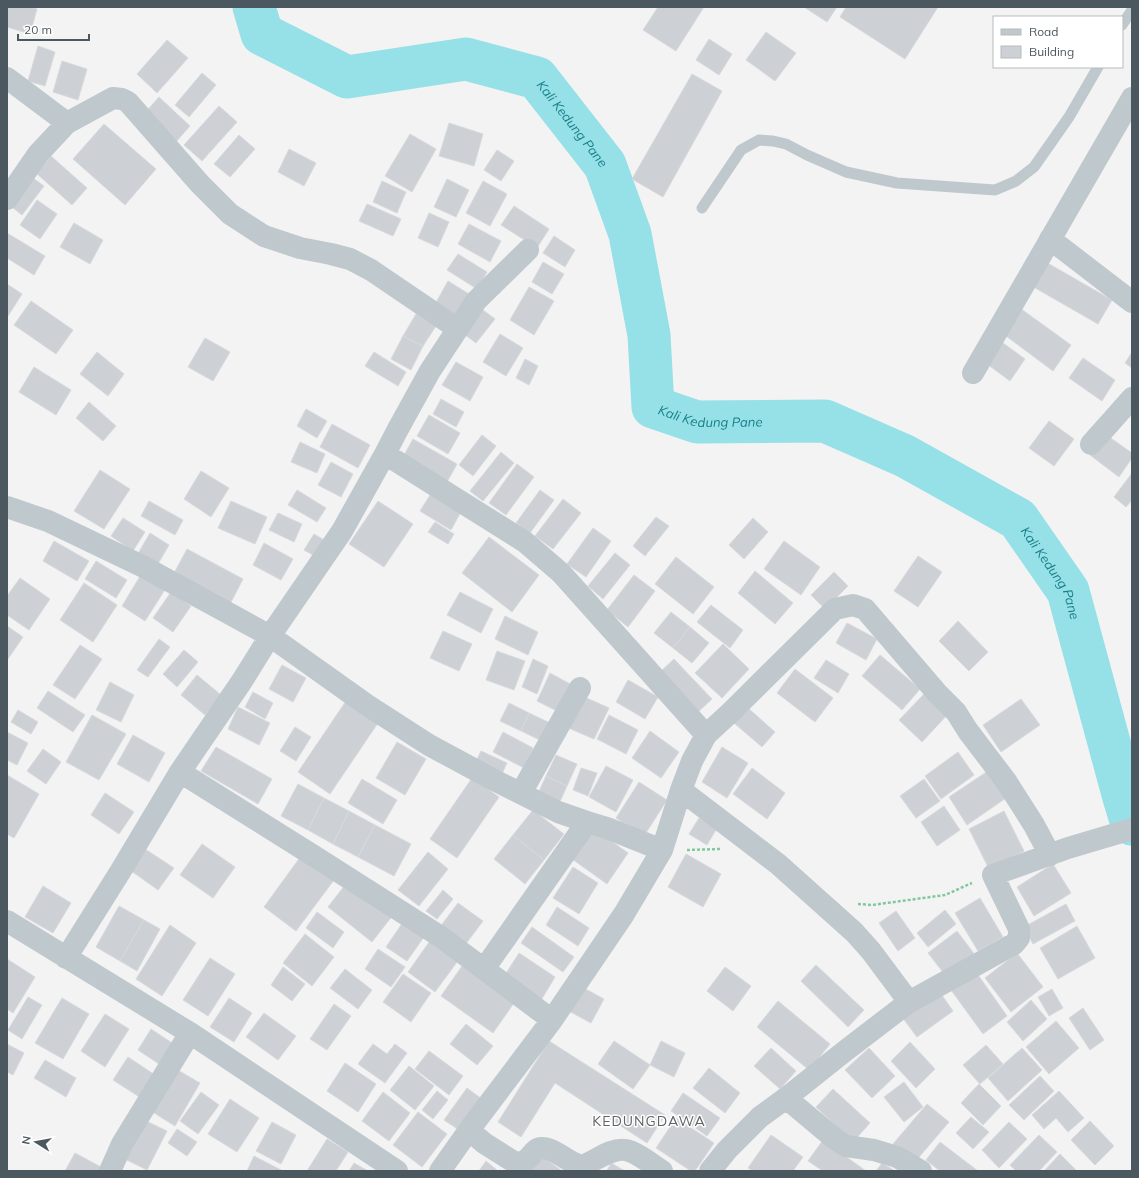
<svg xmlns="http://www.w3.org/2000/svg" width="1139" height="1178" font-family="Mulish,sans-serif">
<rect width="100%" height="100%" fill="#f4f3f3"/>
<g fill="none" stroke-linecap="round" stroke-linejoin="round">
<!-- river -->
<path stroke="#96e0e7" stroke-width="43" id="s1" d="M254,7L262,34L347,77L466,59L537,78L605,165L630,234L649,335L653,407L697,422L825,421L905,456L1018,519L1068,591L1123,794L1132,824"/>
</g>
<!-- building -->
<path fill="#cdd0d4" stroke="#d7dadd" d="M7,7H31L37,9L30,34L7,27Z
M658,7H704L676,51L643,30Z
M804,7H837L827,22Z
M846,7H938L905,59L840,17Z
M766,32L796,53L775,81L746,60Z
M709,39L732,54L719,75L696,60Z
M167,40L188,58L157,93L137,74Z
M38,46L55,52L45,86L28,81Z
M62,61L87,69L78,100L53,92Z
M202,73L216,85L189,117L175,105Z
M692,74L722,91L663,197L632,179Z
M159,97L190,126L175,143L143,115Z
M219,106L237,122L202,161L184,145Z
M449,123L483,134L474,166L439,156Z
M104,124L156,169L125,205L73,159Z
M410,134L436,149L412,192L385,176Z
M239,135L255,149L230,177L214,164Z
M289,149L316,163L304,186L278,172Z
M497,150L514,161L501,181L484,170Z
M51,156L87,188L72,205L36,173Z
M29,175L44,186L22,215L8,204Z
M447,179L469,190L456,217L434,207Z
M382,181L406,192L397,213L373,202Z
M483,181L507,194L490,226L466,213Z
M37,200L57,214L40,239L20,225Z
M367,204L401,219L393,236L359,221Z
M514,206L549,229L537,248L501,225Z
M429,213L449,222L438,247L418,238Z
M74,223L103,240L90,264L60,247Z
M469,224L501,241L490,262L458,244Z
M7,233L45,256L34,275L7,258Z
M554,236L575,250L565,267L543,253Z
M458,254L487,272L477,289L447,270Z
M1044,261L1112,300L1098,324L1030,285Z
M543,262L564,274L552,294L532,282Z
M448,281L469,294L454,320L433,308Z
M7,284L22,294L8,316L7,315Z
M529,287L554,301L534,335L510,320Z
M31,301L73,330L56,354L14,325Z
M1017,306L1071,345L1053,371L998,330Z
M479,307L495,319L476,343L460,331Z
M416,314L436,326L423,346L403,336Z
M500,334L523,348L506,376L483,362Z
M403,336L423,346L411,370L391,359Z
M205,338L230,352L213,381L188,367Z
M999,340L1025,359L1010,381L983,361Z
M97,352L124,374L108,396L80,374Z
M374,352L406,372L398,386L365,366Z
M1132,352V368L1125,363Z
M1083,358L1115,380L1102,401L1069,378Z
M525,359L538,366L529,385L516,378Z
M456,362L483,377L470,401L442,385Z
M34,367L71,390L56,415L19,392Z
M441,399L464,412L456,427L433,414Z
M89,402L116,426L103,441L76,418Z
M306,409L327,421L317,438L297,426Z
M429,415L460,433L448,454L417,436Z
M1049,421L1074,439L1054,466L1029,448Z
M332,424L370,445L358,468L320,447Z
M1105,434L1132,453V458L1119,477L1090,455Z
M482,435L496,446L473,476L459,465Z
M413,439L457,464L447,482L403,457Z
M300,442L325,454L317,473L291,462Z
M501,452L514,463L483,501L470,491Z
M331,462L353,474L341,497L318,485Z
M517,464L534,477L506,515L489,503Z
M100,470L130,489L104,529L74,511Z
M201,471L229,488L211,517L184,499Z
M1132,473V500L1126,507L1114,497Z
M297,490L326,508L317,522L288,505Z
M540,490L554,500L530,533L516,523Z
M432,492L462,510L451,530L420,511Z
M563,499L581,513L553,549L535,536Z
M149,501L183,520L175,535L141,516Z
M231,501L267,517L255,544L218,528Z
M378,501L413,524L384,567L349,544Z
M278,513L302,524L294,542L269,530Z
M656,517L669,526L645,556L633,546Z
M123,518L145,532L133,551L111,536Z
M753,518L768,532L744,559L729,545Z
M435,522L454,534L448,544L428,532Z
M593,528L611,541L586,577L567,564Z
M150,533L169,545L155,569L136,557Z
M314,534L331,544L322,560L304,550Z
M489,537L539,575L512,612L462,573Z
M54,541L89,561L77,581L43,561Z
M784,541L820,567L801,595L764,569Z
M264,543L293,559L281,580L253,565Z
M187,549L243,579L228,608L172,577Z
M615,553L630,565L603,599L588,586Z
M918,556L942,572L918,607L894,591Z
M676,557L714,587L693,614L655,584Z
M96,561L127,580L116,598L85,579Z
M755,571L793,603L775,624L738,593Z
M834,572L848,586L825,609L811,595Z
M142,573L166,588L145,621L122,606Z
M634,575L655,591L628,627L607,610Z
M20,578L50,599L29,630L7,615V596Z
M84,583L117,605L93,642L60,620Z
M171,592L191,606L173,632L153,618Z
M460,592L493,609L481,633L447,615Z
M711,605L743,630L730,648L697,622Z
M671,612L690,627L673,648L654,633Z
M505,616L538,632L528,655L495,639Z
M958,621L988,652L969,671L939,641Z
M847,623L877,639L866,660L836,643Z
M7,626L23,637L8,659L7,658Z
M690,627L709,643L692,663L673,648Z
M443,631L472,644L459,671L430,658Z
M159,639L170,647L148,677L137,670Z
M723,644L749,669L722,698L695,673Z
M80,645L102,659L75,699L53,685Z
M184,650L198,662L177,687L163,674Z
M497,651L525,661L514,690L486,680Z
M880,655L920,689L902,710L862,676Z
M533,659L548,666L537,694L522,687Z
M674,659L712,699L698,712L660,672Z
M826,660L849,674L838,693L814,678Z
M282,665L306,678L293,702L269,689Z
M795,669L833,698L815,722L777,693Z
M550,673L572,685L559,712L537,701Z
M197,675L221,695L205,715L181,695Z
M628,680L658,697L645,719L616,702Z
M110,682L134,695L121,722L96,710Z
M48,691L85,715L73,732L37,708Z
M253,692L273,703L265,719L245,707Z
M926,692L949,713L922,742L899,720Z
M580,695L609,708L594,739L566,727Z
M348,698L380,720L330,794L298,772Z
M1021,699L1040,725L1001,752L983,725Z
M509,703L529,713L521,731L500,721Z
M238,707L270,723L259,745L228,729Z
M747,707L775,732L762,747L734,723Z
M18,710L38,722L31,734L11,722Z
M529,713L550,723L542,741L521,731Z
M92,715L126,734L99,780L66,762Z
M609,715L638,730L626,754L597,739Z
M295,727L311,737L296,761L280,751Z
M650,731L679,752L661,778L632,758Z
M7,732L28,743L17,765L7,760Z
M503,732L533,748L524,768L493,752Z
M133,735L165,753L149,782L117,764Z
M397,742L426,759L405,795L376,778Z
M216,747L272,779L258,804L201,771Z
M722,747L748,763L727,798L702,782Z
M43,749L61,762L46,784L27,771Z
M481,751L507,763L500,778L474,766Z
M958,752L974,775L941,799L925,776Z
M556,755L577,764L567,786L546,776Z
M606,766L633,780L616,812L589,797Z
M581,768L597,773L588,796L573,790Z
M752,768L785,793L767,819L733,794Z
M988,771L1006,798L967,825L949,797Z
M7,775L39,794L14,838L7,834Z
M546,776L567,786L558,806L537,796Z
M472,778L499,797L457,858L430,839Z
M362,779L397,800L383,824L348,803Z
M924,779L940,801L916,818L900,796Z
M639,782L667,800L644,836L616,818Z
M298,784L324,798L308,830L281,816Z
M105,793L134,812L119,834L91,815Z
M324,798L349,811L333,844L308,830Z
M944,806L960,830L937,846L921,822Z
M533,810L564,834L544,860L513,835Z
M349,811L375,825L358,857L333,844Z
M1004,811L1024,851L989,869L969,829Z
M699,818L717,828L707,845L689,834Z
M375,825L411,844L394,876L358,857Z
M593,828L628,853L607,884L572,859Z
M513,835L544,860L525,884L494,859Z
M202,844L235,867L213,898L180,875Z
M142,847L174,868L158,890L127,868Z
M428,852L448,869L419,906L398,890Z
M686,854L721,874L703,907L668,887Z
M301,856L334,880L296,931L264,907Z
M1053,864L1071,893L1034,916L1017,887Z
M573,867L598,883L579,914L553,898Z
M349,880L393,915L372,942L328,907Z
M43,886L71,903L53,933L25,917Z
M443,890L453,899L437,919L426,911Z
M980,898L1003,937L978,951L955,913Z
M458,903L483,921L465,945L440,927Z
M1066,904L1075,921L1033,944L1024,927Z
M119,906L144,920L120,961L96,947Z
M557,907L589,928L578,946L546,925Z
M945,910L956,924L928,947L917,933Z
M896,911L915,938L898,951L879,923Z
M317,912L344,932L333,948L306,928Z
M144,920L160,929L137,971L120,961Z
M403,922L424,937L407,961L386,947Z
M170,925L196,943L162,996L136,979Z
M1077,926L1095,958L1058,979L1040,948Z
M532,927L574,957L563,972L521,943Z
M957,931L975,955L946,976L928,953Z
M305,934L334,957L312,986L283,963Z
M432,938L460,958L435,992L408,972Z
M378,949L405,967L391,987L365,969Z
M519,953L555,977L540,1002L503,978Z
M1017,953L1043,987L1011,1012L985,978Z
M210,958L235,974L208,1016L183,1000Z
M7,959L35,977L13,1013L7,1009Z
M816,965L864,1010L848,1027L801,981Z
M462,966L514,1003L493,1033L441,996Z
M283,967L305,984L292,1001L271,985Z
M725,967L751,986L733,1011L707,991Z
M345,969L372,990L358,1009L330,988Z
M976,972L1007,1016L983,1034L951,990Z
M403,974L431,993L411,1022L383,1002Z
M580,986L604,999L591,1023L567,1010Z
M1052,989L1063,1008L1049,1016L1038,997Z
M939,991L953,1011L917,1037L902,1017Z
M28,997L42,1005L22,1039L8,1030Z
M62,998L89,1014L63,1059L35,1043Z
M229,998L252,1013L234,1042L210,1027Z
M1031,1000L1047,1019L1023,1041L1007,1022Z
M778,1001L830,1044L809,1070L757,1027Z
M334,1004L351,1016L327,1050L310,1039Z
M1083,1008L1104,1040L1090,1050L1069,1018Z
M264,1013L296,1036L278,1060L246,1037Z
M105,1014L129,1029L105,1067L81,1051Z
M1056,1021L1079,1048L1049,1074L1026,1047Z
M466,1024L493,1046L477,1065L450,1044Z
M151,1029L175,1045L162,1066L138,1050Z
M549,1041L665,1115L647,1143L555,1083L521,1137L498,1122Z
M614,1041L650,1065L633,1089L598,1064Z
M661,1041L685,1053L674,1077L650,1065Z
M910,1042L935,1069L916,1088L891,1061Z
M7,1044L24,1053L13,1075L7,1072Z
M373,1044L387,1054L395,1044L407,1053L385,1083L358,1064Z
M986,1045L1003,1064L980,1084L963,1065Z
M771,1048L796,1071L780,1089L754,1066Z
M869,1048L895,1076L872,1098L845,1070Z
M1022,1048L1042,1070L1008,1101L988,1078Z
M429,1051L463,1076L449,1095L415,1069Z
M128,1057L155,1075L141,1098L113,1080Z
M45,1060L76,1078L66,1097L34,1078Z
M345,1063L376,1084L358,1112L327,1091Z
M409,1066L434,1086L415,1110L390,1090Z
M709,1068L740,1093L725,1113L693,1088Z
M176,1069L200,1083L175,1126L151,1111Z
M1040,1076L1054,1091L1024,1120L1009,1105Z
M904,1082L923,1107L904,1122L884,1097Z
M979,1084L1001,1106L983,1125L961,1103Z
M467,1088L482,1099L459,1130L444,1120Z
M833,1089L870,1123L853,1142L816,1107Z
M437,1091L448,1100L433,1119L422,1110Z
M1059,1091L1084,1118L1068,1132L1056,1118L1044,1129L1032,1115Z
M201,1092L219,1105L198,1134L180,1121Z
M383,1092L410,1113L389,1141L362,1121Z
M683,1093L720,1118L707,1136L671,1111Z
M230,1099L259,1118L237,1152L208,1134Z
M927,1104L949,1122L914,1163L893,1144Z
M418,1112L447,1134L422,1167L393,1145Z
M971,1117L989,1132L973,1149L956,1133Z
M676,1118L714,1143L695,1171H691L656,1148Z
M142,1119L167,1131L147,1170L123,1158Z
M1090,1121L1114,1146L1095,1165L1071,1140Z
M272,1122L296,1135L281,1164L256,1151Z
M1009,1122L1027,1139L999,1168L982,1150Z
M177,1129L197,1142L187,1156L168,1143Z
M771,1135L803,1157L793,1171H753L748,1168Z
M1039,1135L1057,1152L1039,1171H1016L1010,1165Z
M327,1139L348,1152L336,1171H307Z
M823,1140L866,1171H823L808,1161Z
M940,1142L978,1171H940L926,1160Z
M75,1153L101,1167L99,1171H65Z
M539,1154L562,1171H526Z
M1060,1154L1077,1171H1044Z
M254,1156L283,1171H247Z
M486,1161L498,1171H479Z
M354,1163L368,1171H349Z
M611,1163L625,1171H607Z
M882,1163L895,1171H876Z"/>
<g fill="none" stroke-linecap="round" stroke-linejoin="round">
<!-- path -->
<path stroke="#80c99c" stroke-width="2.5" stroke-dasharray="3 2" stroke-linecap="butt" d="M687,850L720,849
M858,904L872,905L945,895L972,883"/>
<!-- lane -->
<path stroke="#bfc8cd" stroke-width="11" d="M1122,25L1132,10
M702,208L741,150L759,140L773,141L786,144L807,155L846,172L897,183L995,190L1016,181L1034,167L1069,117L1098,67"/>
<!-- street -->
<path stroke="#bfc8cd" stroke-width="22" d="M7,78L67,123
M7,199L38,154L67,123L113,98L122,99L128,102L200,184L230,214L264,236L300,248L331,254L350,259L371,270L458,329
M1050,239L1132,302
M973,373L1132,98
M1091,444L1132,398
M385,454L525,542L561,573L706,735
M7,507L48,521L144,567L270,636L367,705L429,745L494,780L558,812L587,822L607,828L662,850
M180,772L314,856L441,937L552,1020
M681,790L778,864L854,932L871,951L909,1002
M521,793L580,688
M7,921L190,1033L397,1171
M66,958L120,872L180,772L242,681L270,636L342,531L385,454L398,429L430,371L476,301L528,250
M484,969L587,822
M786,1098L835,1139L846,1146L874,1150L897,1157L921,1171
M469,1130L484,1143L514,1162C531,1166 531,1147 542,1148C555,1148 567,1162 579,1165C589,1167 609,1147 625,1150C635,1151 653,1165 662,1171
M110,1171L122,1144L190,1033
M440,1171L469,1130L552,1020L624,914L662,850L681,790L692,761L706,735L731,712L835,609L853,605L865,609L937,693L956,712L968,731L1006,781L1034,825L1050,855
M710,1171L727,1150L760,1117L786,1098L845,1051L909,1002L1014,944L1019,938V929L993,875L1068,848L1132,829"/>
</g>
<g text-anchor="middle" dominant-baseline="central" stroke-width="3" stroke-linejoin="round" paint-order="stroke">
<!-- water labels -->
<g font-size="13" font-style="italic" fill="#177f87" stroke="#fff">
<text stroke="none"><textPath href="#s1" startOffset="375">Kali Kedung Pane</textPath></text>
<text stroke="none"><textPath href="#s1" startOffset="735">Kali Kedung Pane</textPath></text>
<text stroke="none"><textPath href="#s1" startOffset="1131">Kali Kedung Pane</textPath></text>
</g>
<!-- quarter labels -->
<g font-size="14" letter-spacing="1" fill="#5f6467" stroke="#fff">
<text x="649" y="1121">KEDUNGDAWA</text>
</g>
</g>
<!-- border -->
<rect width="1139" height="1178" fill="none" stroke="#4b585f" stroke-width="16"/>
<!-- legend -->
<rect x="993" y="16" width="130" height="52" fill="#ffffff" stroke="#b7bcbf"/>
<rect x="1001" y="29" width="20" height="6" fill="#bfc8cd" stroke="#b7bcbf"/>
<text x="1029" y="36" font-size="12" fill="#4b585f">Road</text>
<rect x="1001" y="46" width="20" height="12" fill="#cdd0d4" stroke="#b7bcbf"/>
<text x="1029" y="56" font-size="12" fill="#4b585f">Building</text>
<!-- north arrow -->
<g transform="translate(36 1142) rotate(281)" stroke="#ffffff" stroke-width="3" paint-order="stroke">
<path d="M0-3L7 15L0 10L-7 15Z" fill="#4b585f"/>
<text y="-6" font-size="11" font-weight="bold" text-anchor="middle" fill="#4b585f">N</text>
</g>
<!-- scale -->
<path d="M18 34v6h71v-6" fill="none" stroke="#4b585f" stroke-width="2"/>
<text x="24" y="34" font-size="12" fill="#4b585f" stroke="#ffffff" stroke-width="3" paint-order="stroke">20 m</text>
</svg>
